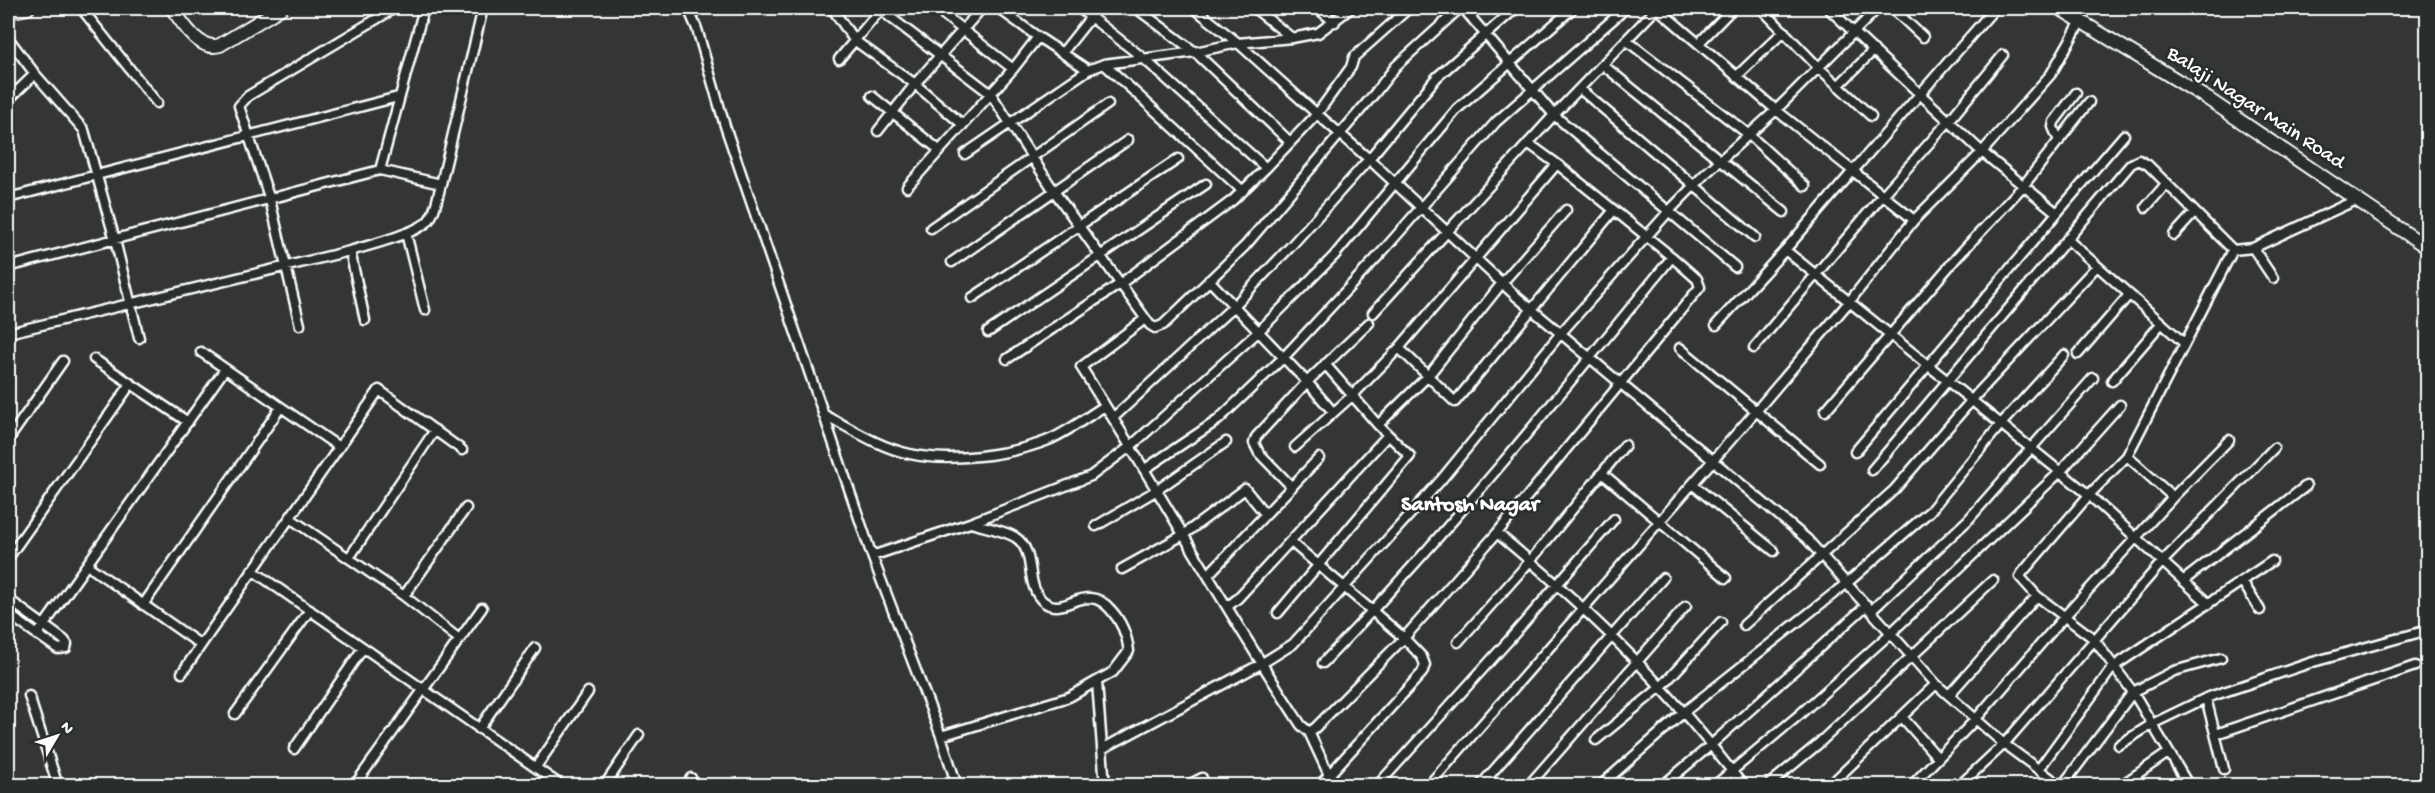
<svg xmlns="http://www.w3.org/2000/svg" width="2435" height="793" font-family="'Gochi Hand',sans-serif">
<rect width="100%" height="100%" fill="#333536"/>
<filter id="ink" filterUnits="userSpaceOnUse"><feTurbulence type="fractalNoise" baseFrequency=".0167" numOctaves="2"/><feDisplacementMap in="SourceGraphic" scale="12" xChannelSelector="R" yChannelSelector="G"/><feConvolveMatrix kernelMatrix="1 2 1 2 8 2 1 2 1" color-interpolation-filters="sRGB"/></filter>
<g filter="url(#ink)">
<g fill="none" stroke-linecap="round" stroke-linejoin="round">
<!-- street casing -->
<g stroke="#fff" stroke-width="13">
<path id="street" d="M81,8L157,103
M688,8L697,29L725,126L872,556L941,736L957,786
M832,8L854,40L915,84L963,125
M878,8L991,94L1054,191L1150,325L1155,328L1163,325L1245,246L1375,93L1396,66L1460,8
M935,8L1013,69
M998,8L1038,37L1088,70L1104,64L1195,52L1238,43L1292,38L1318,33L1351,8
M1136,8L1195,52L1289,141
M1194,8L1238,43L1317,114L1266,168
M1254,8L1292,38
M1317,8L1335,22
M1409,8L1354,57L1351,67L1317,114L1369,159L1517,297L1807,539L1936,684L2004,744L2061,786
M1463,8L1554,115L1735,267
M1657,8L1776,110L1853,171L1785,250L2089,495L2209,604
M1761,8L1818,67L1871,116
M1828,8L1982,152L2057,213L2124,135
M1892,8L1923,37
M8,38L35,74L84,130L115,240L139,338
M1626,40L1748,134L1805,186
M1699,43L1733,8
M1063,52L1098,8
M839,59L882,8
M1104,64L1243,191
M1603,65L1784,212
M1737,76L1784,31
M1838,86L1874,50
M1580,89L1755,237
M872,96L939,150
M8,100L35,74
M878,131L915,84L982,8
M2059,141L2053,127L2054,122L2076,93
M965,154L1088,70
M380,170L424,8
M907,187L1013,69L1038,37
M8,198L398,97
M2146,207L2167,183
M1914,220L1853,171L1995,8
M931,228L1108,104
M406,233L425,310
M2174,235L2195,212
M2067,239L2184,343
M2253,248L2273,278
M2233,250L2253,248L2356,200
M350,251L365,320
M952,262L1128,140
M8,267L380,170L441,184
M1209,280L1307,382L1369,323
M972,298L1178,159
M1373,313L1554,115L1657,8
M1145,319L1081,367C1156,485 1224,608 1301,725L1309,732L1329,775L1319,786
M300,325L270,200L239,106L248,96L395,8
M1716,325L1785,250
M988,332L1206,184
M8,333L350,251C367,246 419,233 429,220C436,211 438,195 441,184L483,8
M1399,348L1455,402L1614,210
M1680,348L1820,464
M1754,348L1883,195L1949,121L2003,55
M201,352L339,447
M2078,354L2128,296
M94,359L188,422
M1007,359L1120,284L1233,200L1266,168L1143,58L1079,8
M2112,381L2160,325
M1825,411L1958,256L2024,185L2089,102
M823,414C850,428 880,448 910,454C949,463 1009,455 1046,441C1067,433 1086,417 1105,406
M1113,418L1234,306L1291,246L1369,159L1437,77L1516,8
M1378,425L1428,376L1502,283L1566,210
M8,440L63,361
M1295,447L1353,395L1399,348L1557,164
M1855,452L2057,213
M1145,469L1218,420L1284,357L1382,252L1496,122L1626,8
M1872,470L2131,164L2139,160L2148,165L2233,250L2127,456L2089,495L2022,573L2020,577L2037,596L2093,638L2133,692L2189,786
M1602,473L1625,445
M1692,484L1774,551
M1292,487L1259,453L1254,443L1256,437L1307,382L1333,412
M2173,497L2229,440
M290,518L404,596L459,639
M1096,526L1157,490L1226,442
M1497,533C1587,607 1673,692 1743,786
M1290,541L1404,638L1422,657L1425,665L1422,673L1329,775L1341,786
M872,556L970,523L1091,476L1131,446L1259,331L1334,256L1457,109L1573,8
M8,558L130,385
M349,558L435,430
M87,565L201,645L182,673
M1122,569L1183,535L1245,489L1266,515
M252,570L562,786
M1208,575L1319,458
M2183,581L2306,486
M2242,581L2260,610
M404,596L466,508
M8,599L64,640L67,644L66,648L58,649L8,614
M143,605L281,407
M1227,607L1237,599L1388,435
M1872,610L1968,520L2093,378
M1278,613L1410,456L1378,425L1325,364
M1744,625L1894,490L1977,394L2097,266
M37,635L225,369
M1458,642L1531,560L1602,473L1726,578
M201,645L379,390L462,450
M1323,663C1447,534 1560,395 1672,257
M1097,682L1105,786
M1949,695L2037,596
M29,696L58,786
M2206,698L2224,769
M235,714L310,610
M1902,717L1938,758
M479,729L535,648
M1309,732L1315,728L1404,638L1497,533L1700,287L1697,279L1672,257L1557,164L1528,143
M2216,734L2415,666
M941,736L1069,697L1113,672L1129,651C1127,635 1122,622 1111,610C1085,580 1065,618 1044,602C1023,585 1038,552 1015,537C1003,530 984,527 971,523
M1596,740L1662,686L1721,622
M2119,745L2152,724L2206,698L2313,662L2428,630
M294,749L363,648
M1102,749L1261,664L1293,644L1441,480L1561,333L1670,210L1704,175L1776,110L1878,8
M536,767L588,692
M2039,769L2113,667L2272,561
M328,786L335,784
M354,786L482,608
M604,786L639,735
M686,786L691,778
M1186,786L1202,778
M1377,786L1509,640L1614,519
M1428,786L1757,410L1849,302L1914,220L1982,152L2051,74L2081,21
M1480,786L1663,578
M1528,786L1686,606
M1600,786L1684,712L1847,583L1930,511L2001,424L2064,355
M1662,786L1711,745L1867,605
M1714,786L1799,715L1892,632L2060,472L2120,405
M1767,786L1817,745L1993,580
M1829,786L1936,684
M1911,786L1975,720L2064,617L2173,497L2127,456
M1959,786L2004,744L2162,562L2274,448
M2062,786L2133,692L2174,671L2221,658
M2120,786L2168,753"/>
</g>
<!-- secondary casing -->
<g stroke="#fff" stroke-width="16">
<path id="secondary" d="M172,8C182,22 199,52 220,45L281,8
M2059,8L2208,99L2428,248
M8,12L28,8"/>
</g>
<!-- street -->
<use href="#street" stroke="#2a2d2e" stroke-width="8"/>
<!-- secondary -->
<use href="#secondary" stroke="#2a2d2e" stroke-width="12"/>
</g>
</g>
<g text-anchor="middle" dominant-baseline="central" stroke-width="5" stroke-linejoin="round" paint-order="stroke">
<!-- street labels -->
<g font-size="21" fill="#fff" stroke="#2a2d2e">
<text transform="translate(2255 109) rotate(33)">Balaji Nagar Main Road</text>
</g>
<!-- neighbourhood labels -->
<g font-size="22" font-weight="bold" fill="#fff" stroke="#2a2d2e">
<text x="1470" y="506">Santosh Nagar</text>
</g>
</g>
<!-- margin -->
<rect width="2435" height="793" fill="none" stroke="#2a2d2e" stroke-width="30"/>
<rect x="15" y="15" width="2405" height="763" fill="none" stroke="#fff" stroke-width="2" filter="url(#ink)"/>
<!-- north arrow -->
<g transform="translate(57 736) rotate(51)" stroke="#2a2d2e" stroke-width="4.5" paint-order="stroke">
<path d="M0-4.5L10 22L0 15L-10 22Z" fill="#ffffff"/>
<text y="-9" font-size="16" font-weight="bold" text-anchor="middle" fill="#ffffff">N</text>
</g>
</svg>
